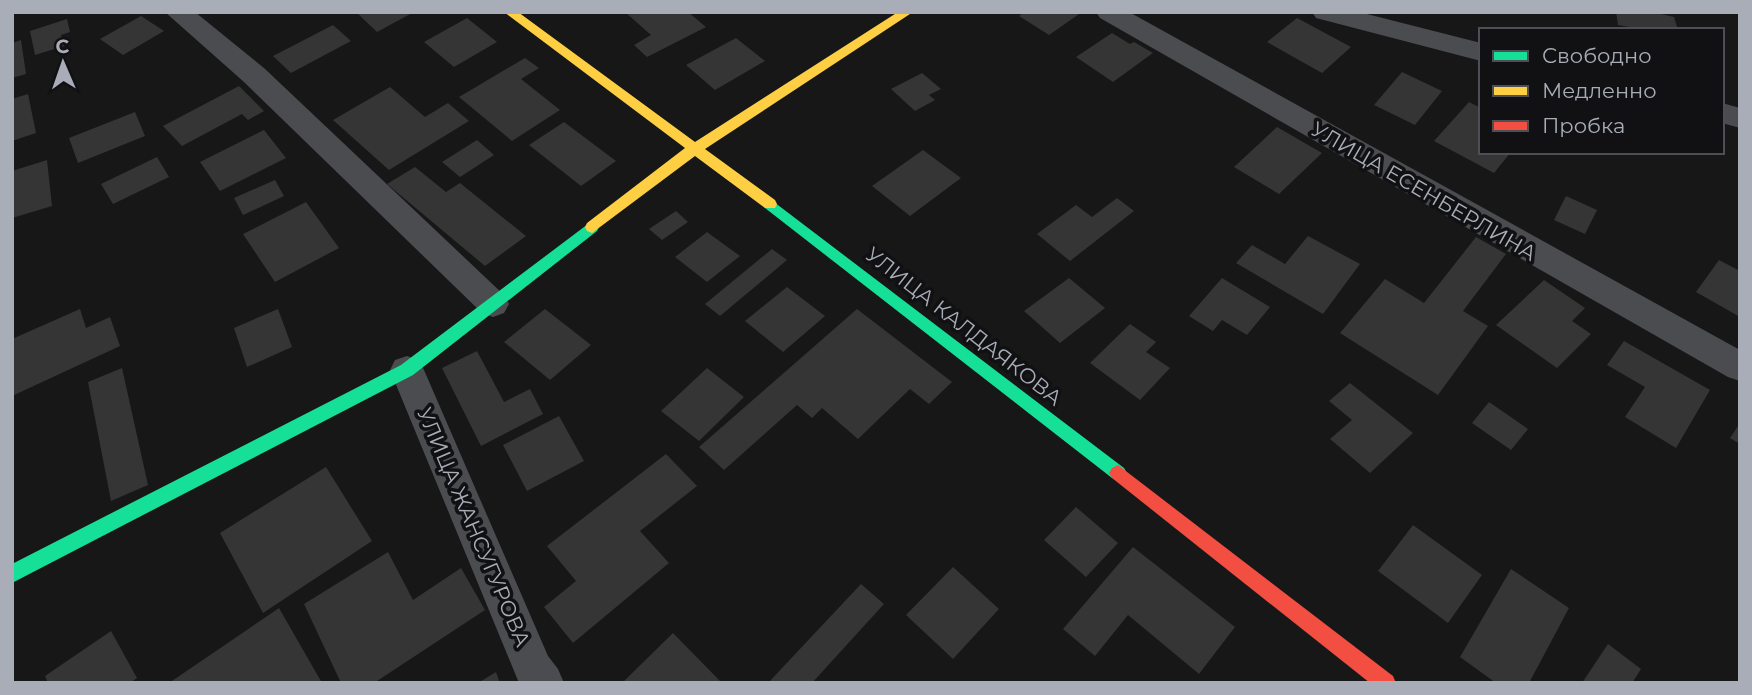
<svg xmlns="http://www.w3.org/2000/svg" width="1752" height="695" font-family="Montserrat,sans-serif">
<rect width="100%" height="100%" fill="#171717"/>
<!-- building -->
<path fill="#353536" d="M356,12H414L377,32Z
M625,12H688L706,27L647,57L634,45L651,35Z
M1024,12H1082L1049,35L1019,16Z
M1616,12H1653L1674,17L1678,30H1647L1618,25Z
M141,16L164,31L123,55L100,39Z
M467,18L497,42L454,67L424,42Z
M1297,18L1351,47L1322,73L1267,42Z
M67,19L70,32L61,35L64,46L35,55L30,31Z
M333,25L351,41L291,73L273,56Z
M1112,33L1130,44L1134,42L1153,53L1113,82L1076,57Z
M736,38L765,61L715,90L686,65Z
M21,40L26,74L12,78V43Z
M525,58L539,68L521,79L560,110L512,141L459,97Z
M1402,72L1442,91L1415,125L1374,105Z
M922,73L941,89L929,95L935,100L915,111L891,89Z
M239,86L264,111L248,120L242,114L182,146L163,126Z
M390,87L425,117L448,103L469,121L389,170L333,120Z
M28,94L36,133L12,141V99Z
M1469,102L1481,108V152H1511L1494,173L1434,141Z
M135,112L145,136L78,163L69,138Z
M564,122L616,161L581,186L529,145Z
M1277,127L1322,153L1279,194L1234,167Z
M264,130L286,158L220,191L200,162Z
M477,140L494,155L460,177L442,162Z
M923,150L961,178L910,216L872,186Z
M157,157L169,177L113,204L101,184Z
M47,160L52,206L12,218V171Z
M415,167L446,192L460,183L526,236L485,266L387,184Z
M275,180L284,196L243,215L234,198Z
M1566,196L1597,210L1585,234L1554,220Z
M1117,198L1134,211L1070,261L1037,234L1076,205L1092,217Z
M306,202L339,248L275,282L243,234Z
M676,211L688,222L662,240L649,229Z
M707,232L740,256L707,282L675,257Z
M1308,236L1360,264L1323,314L1236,263L1252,245L1285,264Z
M1476,237L1506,254L1463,311L1488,326L1438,395L1340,333L1385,279L1424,303Z
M772,249L787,260L720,316L705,304Z
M1719,260L1740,271V317L1696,292Z
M1069,278L1105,308L1060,343L1024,311Z
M1222,278L1270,307L1247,335L1222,320L1213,331L1189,316Z
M1544,280L1585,308L1572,321L1591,334L1557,368L1496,325Z
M787,287L825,316L783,352L745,321Z
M80,309L86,328L110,317L120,346L12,396V339Z
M278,309L292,347L247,367L234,328Z
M545,309L591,345L550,380L504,342Z
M857,309L952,382L929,404L910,389L858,439L822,408L812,418L797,405L724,470L699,447Z
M1130,324L1156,342L1146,352L1170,368L1140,400L1090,363Z
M1624,341L1710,390L1676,448L1625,417L1645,387L1607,365Z
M477,351L504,402L530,389L543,414L481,446L442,368Z
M122,368L148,485L111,501L88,382Z
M707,368L744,397L699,441L661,411Z
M1350,383L1413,433L1370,473L1330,439L1352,420L1329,401Z
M1489,402L1528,429L1511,450L1472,423Z
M559,416L584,461L527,491L503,445Z
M1740,423V444L1730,438Z
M666,454L697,486L640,531L669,563L573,643L544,607L576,581L547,546Z
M326,467L372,541L263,613L220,533Z
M1076,507L1118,543L1086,577L1044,540Z
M1413,525L1482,575L1448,623L1378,571Z
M1133,547L1235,627L1199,674L1128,615L1095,656L1063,629Z
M388,552L413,600L461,568L485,610L374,683H341L304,604Z
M953,567L999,609L953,659L906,615Z
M1511,569L1569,608L1529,683H1496L1460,657Z
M861,584L884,604L812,683H768Z
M279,608L322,683H169Z
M111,631L137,678L130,683H48L45,676Z
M673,633L722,683H622Z
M1608,644L1641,669L1632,683H1582Z
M496,672L500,683H478Z"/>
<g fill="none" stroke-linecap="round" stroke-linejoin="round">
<!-- street -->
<path fill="#4b4c50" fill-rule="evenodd" d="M165,12H195L264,68L504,295L509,304L504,313L493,317L482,313L244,82Z
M1096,12H1129L1740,350V381L1728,377L1100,18Z
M1312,12H1359L1481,43V61L1316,18Z
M1722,103L1740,108V128L1722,123Z
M407,356L419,360L424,370L548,656L558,669L564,683H519L390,370L395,360Z"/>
<!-- fast -->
<path fill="#16e098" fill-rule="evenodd" d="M770,199L1124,468L1127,473L1124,478L1118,481L1112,478L765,208L763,204Z
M592,221L597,223L599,227L597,231L413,375L12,583V564L401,365Z"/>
<!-- slow -->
<path fill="#ffcf43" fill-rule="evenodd" d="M504,12H518L695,142L898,12H913L705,149L775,200L777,204L775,208H765L695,156L592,233L587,231L585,227L587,223L685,148Z"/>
<!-- jam -->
<path fill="#f24e42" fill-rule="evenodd" d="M1118,465L1393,676L1396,683H1370L1112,478L1109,473L1112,468Z"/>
</g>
<g text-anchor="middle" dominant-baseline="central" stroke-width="7" stroke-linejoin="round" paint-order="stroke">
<!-- street labels -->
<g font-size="21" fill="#a8adb8" stroke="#111113">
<text transform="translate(1424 191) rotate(30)">УЛИЦА ЕСЕНБЕРЛИНА</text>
<text transform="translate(964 326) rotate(38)">УЛИЦА КАЛДАЯКОВА</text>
<text transform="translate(474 527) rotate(67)">УЛИЦА ЖАНСУГУРОВА</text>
</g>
</g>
<!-- border -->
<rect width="1752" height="695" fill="none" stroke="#a8adb8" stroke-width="28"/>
<!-- legend -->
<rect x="1479" y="28" width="245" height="126" fill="#111113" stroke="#4d4f55" stroke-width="2"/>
<rect x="1493" y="51" width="35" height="10" fill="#16e098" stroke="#4d4f55" stroke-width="2"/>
<text x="1542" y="63" font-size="21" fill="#a8adb8">Свободно</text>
<rect x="1493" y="86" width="35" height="10" fill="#ffcf43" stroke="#4d4f55" stroke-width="2"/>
<text x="1542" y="98" font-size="21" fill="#a8adb8">Медленно</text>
<rect x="1493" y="121" width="35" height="10" fill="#f24e42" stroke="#4d4f55" stroke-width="2"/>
<text x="1542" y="133" font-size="21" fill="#a8adb8">Пробка</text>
<!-- north arrow -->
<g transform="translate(63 63) rotate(358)" stroke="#111113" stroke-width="5" paint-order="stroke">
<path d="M0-5L12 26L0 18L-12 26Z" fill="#a8adb8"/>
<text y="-10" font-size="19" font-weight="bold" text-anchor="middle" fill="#a8adb8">С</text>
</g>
</svg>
